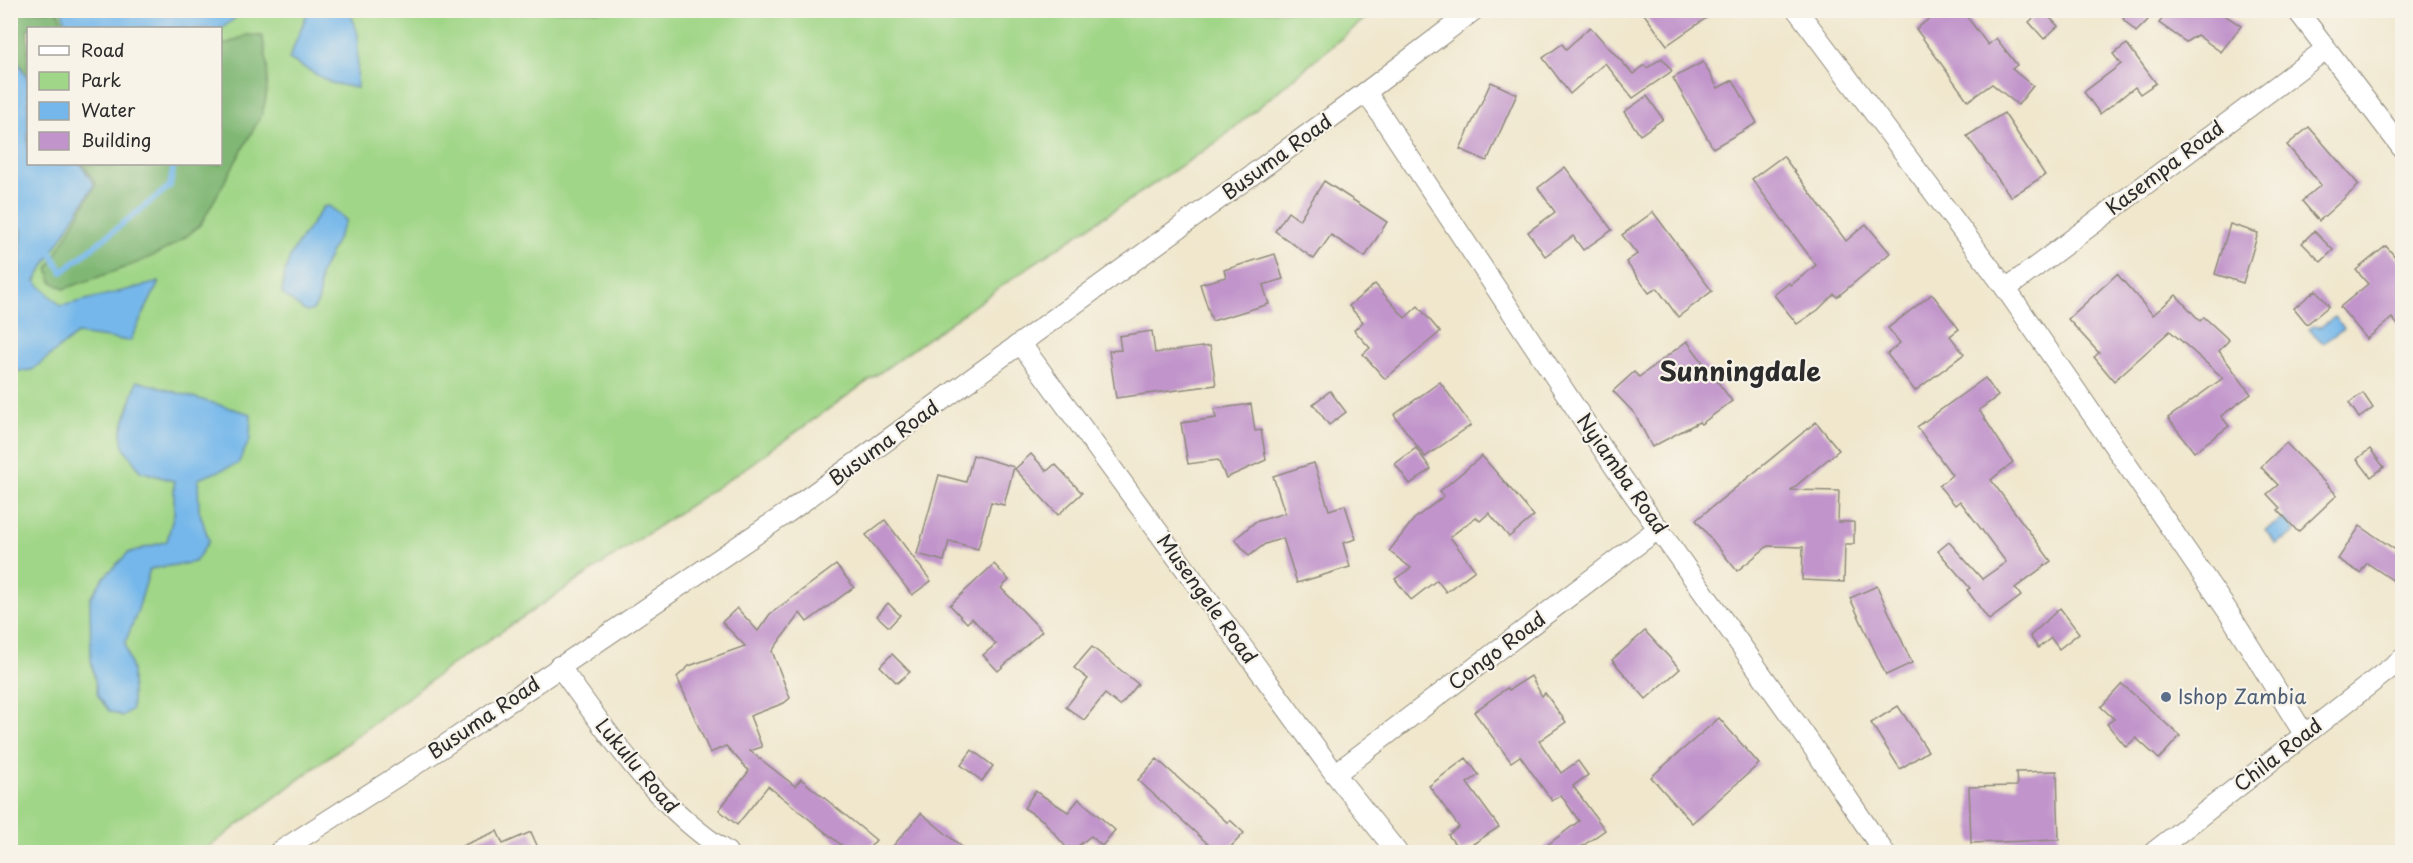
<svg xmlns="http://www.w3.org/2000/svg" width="2413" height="863" viewBox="0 0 2413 863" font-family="'Playpen Sans',sans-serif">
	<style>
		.green { fill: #a0d687; stroke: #668059; stroke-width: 1.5; fill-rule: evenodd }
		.forest { fill: #80b774; stroke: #567150; stroke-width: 1.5 }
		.water { fill: #75b7ea; stroke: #50718a; stroke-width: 1.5 }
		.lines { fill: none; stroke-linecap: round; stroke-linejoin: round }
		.stream { stroke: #75b7ea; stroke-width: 6 }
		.building { fill: #c194cb }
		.minor-casing { stroke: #8e897c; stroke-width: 22 }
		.minor { stroke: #fff; stroke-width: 20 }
		.service-dot { fill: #5c6f8a; stroke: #f7f3e8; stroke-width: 2 }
		.labels { text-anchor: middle; stroke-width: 4.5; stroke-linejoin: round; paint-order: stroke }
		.street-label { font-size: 20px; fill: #2b2b2b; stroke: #f7f3e8 }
		.service-label { font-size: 20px; fill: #4e5e75; stroke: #f7f3e8; text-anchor: start }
		.district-label { font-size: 26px; font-weight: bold; fill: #2b2b2b; stroke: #f7f3e8 }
	</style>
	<rect width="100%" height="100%" fill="#f7f3e8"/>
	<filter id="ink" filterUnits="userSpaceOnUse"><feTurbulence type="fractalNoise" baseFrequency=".0167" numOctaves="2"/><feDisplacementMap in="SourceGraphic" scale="12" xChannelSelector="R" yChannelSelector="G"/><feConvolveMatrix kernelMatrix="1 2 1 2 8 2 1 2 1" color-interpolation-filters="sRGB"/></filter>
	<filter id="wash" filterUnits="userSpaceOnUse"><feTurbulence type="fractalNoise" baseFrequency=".008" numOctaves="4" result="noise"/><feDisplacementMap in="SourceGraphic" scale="24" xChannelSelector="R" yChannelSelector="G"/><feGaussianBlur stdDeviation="1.35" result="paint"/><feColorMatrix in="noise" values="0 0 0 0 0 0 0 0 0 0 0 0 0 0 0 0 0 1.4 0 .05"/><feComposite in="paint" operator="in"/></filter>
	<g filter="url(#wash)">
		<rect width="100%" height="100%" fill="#f0e7cd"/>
		<path class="green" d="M10,11H1374L1217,142L1033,264L744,469L447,668L202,852H11ZM28,28H220V164H28Z"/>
		<g class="forest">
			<path d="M10,11H58L64,28H28V78L18,62L11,60Z"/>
			<path d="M247,35L262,36C269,62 270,88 262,114L201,224C165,259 110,272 64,289L52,282L48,269L96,184L83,164H220L221,46Z"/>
		</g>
		<g class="water">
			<path d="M62,11V10L244,11L221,29L66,28Z"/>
			<path d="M308,11H350L358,34L357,88L331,83L289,59Z"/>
			<path d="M18,62L28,79V164H81L94,185L35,281L61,306L159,282L130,341L77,334L32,370L11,372V280L19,281L22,229L10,228V64Z"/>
			<path d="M329,206L346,220L320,275L319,300L313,310L306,312L282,294C285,250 301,242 323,207Z"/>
			<path d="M2335,317L2344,328L2323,343L2309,329L2313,326L2320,327Z"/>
			<path d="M137,381L251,414L250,439L238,464L198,479L199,510L209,541L195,562L150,569L137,613L125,643L132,671V709L122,716L109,711L98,696L91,660L90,599L103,578L128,553L167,541L174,513V481L140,471L123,446L121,433Z"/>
			<path d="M2287,517L2295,533L2276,544L2265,530Z"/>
		</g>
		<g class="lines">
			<path class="stream" d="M48,247L62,272L170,186L174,164"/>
		</g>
		<g id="blocks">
			<g class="building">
				<path d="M1641,10H1718L1667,45Z"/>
				<path d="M1941,10H1962L1988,45L1996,38L2017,65L2012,69L2033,86L2018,105L1992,84L1968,101L1916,29Z"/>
				<path d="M2042,10L2058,26L2044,39L2029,22Z"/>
				<path d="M2131,10H2138L2148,20L2136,32L2123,19Z"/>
				<path d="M2169,10H2217L2241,26L2221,52L2197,35L2186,42L2159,23Z"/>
				<path d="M1590,27L1633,74L1644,65L1647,68L1662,58L1672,71L1633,98L1605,63L1570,94L1543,58L1562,44L1566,49Z"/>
				<path d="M2127,44L2156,83L2140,94L2135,87L2100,114L2084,92L2121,64L2113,54Z"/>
				<path d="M1703,62L1718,88L1733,80L1757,123L1713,148L1673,78Z"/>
				<path d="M1491,82L1517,94L1487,161L1460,149Z"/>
				<path d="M1647,96L1663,119L1640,135L1624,112Z"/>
				<path d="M2004,113L2045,175L2011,197L1967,136Z"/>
				<path d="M2309,127L2359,185L2319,221L2302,201L2321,185L2287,145Z"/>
				<path d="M1783,156L1846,241L1866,224L1890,253L1837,297L1834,294L1818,310L1797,324L1774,295L1789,283L1791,285L1816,265L1752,179Z"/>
				<path d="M1565,167L1612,230L1583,250L1573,236L1545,256L1528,232L1555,212L1538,188Z"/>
				<path d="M1324,181L1387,222L1365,257L1331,235L1314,259L1275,231L1288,212L1299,220Z"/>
				<path d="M1653,212L1712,291L1678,317L1657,288L1649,293L1626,262L1637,254L1622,235Z"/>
				<path d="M2230,224L2258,233L2243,283L2215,274Z"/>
				<path d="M2314,231L2333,250L2321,262L2302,243Z"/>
				<path d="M2386,246L2403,266V331L2392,318L2367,339L2340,307L2368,284L2356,270Z"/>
				<path d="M1275,254L1283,279L1263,285L1269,304L1212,321L1200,284L1226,277L1224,270Z"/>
				<path d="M2117,274L2153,315L2176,295L2200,321L2204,317L2229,340L2219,351L2251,394L2221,416L2229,426L2194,452L2168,418L2223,378L2170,331L2114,381L2094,357L2099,353L2068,319Z"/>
				<path d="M1375,284L1405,318L1418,306L1440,332L1385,379L1363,354L1370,348L1354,330L1363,322L1349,306Z"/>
				<path d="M2316,290L2329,306L2307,324L2294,308Z"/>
				<path d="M1932,294L1959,329L1950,336L1964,354L1915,391L1887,354L1900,343L1888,328Z"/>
				<path d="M1152,331L1155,353L1210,346L1216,385L1116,398L1109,351L1121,350L1119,336Z"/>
				<path d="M1687,341L1732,401L1701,424L1699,422L1652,447L1635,414L1613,391L1634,372L1639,377Z"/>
				<path d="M1985,378L1998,396L1979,410L2013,462L1991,480L2051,561L2015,588L2021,596L1989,620L1967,590L1970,588L1938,551L1949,542L1982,579L2006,562L1960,501L1955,505L1939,486L1952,475L1917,427Z"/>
				<path d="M1440,382L1471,425L1425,457L1394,415Z"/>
				<path d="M1330,391L1346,412L1329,425L1313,404Z"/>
				<path d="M2363,393L2373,408L2359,418L2349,403Z"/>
				<path d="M1251,404L1255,431L1261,430L1266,460L1226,478L1218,460L1188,464L1181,423L1216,418L1214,409Z"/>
				<path d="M1816,422L1839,450L1791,490L1839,491L1838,522H1854V544H1845L1844,582L1802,580L1803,547L1768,546L1737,571L1696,520Z"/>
				<path d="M2286,443L2337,495L2298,532L2278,510L2280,508L2267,494L2278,485L2261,467Z"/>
				<path d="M1416,448L1431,469L1410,484L1395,464Z"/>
				<path d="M2370,449L2384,467L2371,477L2357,459Z"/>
				<path d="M1031,454L1047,471L1055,464L1082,493L1058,515L1015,469Z"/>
				<path d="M973,455L1014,467L1004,505L991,502L978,549L949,541L944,561L917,554L939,475L966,482Z"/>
				<path d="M1482,456L1534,516L1509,537L1489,513L1480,521L1476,517L1450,537L1475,570L1446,592L1437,580L1411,600L1395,579L1411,568L1389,551L1414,519L1444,496L1440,491Z"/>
				<path d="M1314,463L1329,510L1345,505L1356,539L1343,543L1350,567L1297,583L1283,538L1265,544L1249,556L1235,539L1255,522L1285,513L1273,476Z"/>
				<path d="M885,520L931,581L912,595L866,535Z"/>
				<path d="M2360,526L2403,555V574L2397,583L2367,563L2360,573L2338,559Z"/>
				<path d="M994,564L1009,580L1001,588L1042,631L998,671L983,655L996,644L972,618L967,623L950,605Z"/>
				<path d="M836,565L854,587L807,622L800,613L772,651L790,698L784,703L750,716L762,747L750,751L795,786L801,779L876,840L866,852H850L768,786L737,825L719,810L749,771L726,746L710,753L677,677L689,666L745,646L722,622L737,608L758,631L770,614Z"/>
				<path d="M1877,586L1912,663L1886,675L1850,598Z"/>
				<path d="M888,603L900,615L889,627L877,616Z"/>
				<path d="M2060,608L2079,633L2059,649L2051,638L2038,648L2030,636Z"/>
				<path d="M1645,631L1680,669L1646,699L1612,660Z"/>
				<path d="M1092,647L1138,684L1120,706L1105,694L1084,720L1066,707L1088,679L1074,668Z"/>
				<path d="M892,654L910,672L897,683L880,666Z"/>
				<path d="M1531,676L1542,696L1545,693L1566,722L1539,741L1561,773L1578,761L1588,775L1573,786L1605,830L1574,852H1538L1579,821L1561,795L1552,801L1520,756L1511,762L1474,712L1507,688L1509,690Z"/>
				<path d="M2122,684L2180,736L2159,759L2136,738L2126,747L2107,724L2114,719L2101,707Z"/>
				<path d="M1898,706L1928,751L1900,769L1871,723Z"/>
				<path d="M1719,718L1759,764L1692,823L1651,777Z"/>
				<path d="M972,750L993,766L982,781L961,765Z"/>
				<path d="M1466,758L1479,775L1467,783L1499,827L1461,852L1448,835L1459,827L1429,786Z"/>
				<path d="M1157,759L1228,823L1230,820L1244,833L1226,852H1200L1208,844L1138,780Z"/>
				<path d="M2057,771L2059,840L1971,843L1969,787L2017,786L2016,772Z"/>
				<path d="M1035,791L1068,812L1079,799L1115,830L1102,846L1091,836L1070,852L1044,821L1024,808Z"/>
				<path d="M921,813L968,852H888Z"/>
				<path d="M497,831L503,844L531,832L540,852H448Z"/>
			</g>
		</g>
	</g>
	<g filter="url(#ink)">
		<use href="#blocks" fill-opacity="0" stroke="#8e897c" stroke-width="1.5"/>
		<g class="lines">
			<g class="minor-casing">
				<g id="minor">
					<path d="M1797,10L2006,289L2227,610L2304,734"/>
					<path d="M2297,10L2402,148"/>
					<path d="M1366,92L1618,472L1808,740L1884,852"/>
					<path d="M2006,289L2326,49"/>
					<path d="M1021,344L1335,774L1397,852"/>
					<path d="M559,666C609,734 655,806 727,852"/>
					<path d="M1335,774L1659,528"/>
					<path d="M279,852L441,748L787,513L1366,92L1474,10"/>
					<path d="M2154,852L2402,659"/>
				</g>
			</g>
			<use href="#minor" class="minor"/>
		</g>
	</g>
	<circle class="service-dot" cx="2166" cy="697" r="6"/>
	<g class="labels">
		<g class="street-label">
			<text transform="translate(1277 157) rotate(-36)" y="7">Busuma Road</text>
			<text transform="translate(2165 168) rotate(-37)" y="7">Kasempa Road</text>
			<text transform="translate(884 443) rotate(-36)" y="7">Busuma Road</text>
			<text transform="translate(1622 474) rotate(55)" y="7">Nyiamba Road</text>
			<text transform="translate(1207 599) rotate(54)" y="7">Musengele Road</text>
			<text transform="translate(1497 651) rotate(-37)" y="7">Congo Road</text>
			<text transform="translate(484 718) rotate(-34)" y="7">Busuma Road</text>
			<text transform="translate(2278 755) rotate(-38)" y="7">Chila Road</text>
			<text transform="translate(637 766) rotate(50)" y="7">Lukulu Road</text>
		</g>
		<g class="service-label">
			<text x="2178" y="704">Ishop Zambia</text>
		</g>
		<g class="district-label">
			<text x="1740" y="381">Sunningdale</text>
		</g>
	</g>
	<rect width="2413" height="863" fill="none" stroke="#f7f3e8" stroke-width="36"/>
	<rect x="27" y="27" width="195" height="138" fill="#f7f3e8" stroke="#a5a39c" stroke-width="1.5"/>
	<rect x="39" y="46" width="30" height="9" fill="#ffffff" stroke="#a5a39c" stroke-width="1.5"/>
	<text x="81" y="57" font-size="18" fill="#2b2b2b">Road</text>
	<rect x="39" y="72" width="30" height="18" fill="#a0d687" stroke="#a5a39c" stroke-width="1.5"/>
	<text x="81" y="87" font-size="18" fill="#2b2b2b">Park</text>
	<rect x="39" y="102" width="30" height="18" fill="#75b7ea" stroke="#a5a39c" stroke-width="1.5"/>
	<text x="81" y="117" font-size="18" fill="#2b2b2b">Water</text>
	<rect x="39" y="132" width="30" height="18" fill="#c194cb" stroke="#a5a39c" stroke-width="1.5"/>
	<text x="81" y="147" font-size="18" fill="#2b2b2b">Building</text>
</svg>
